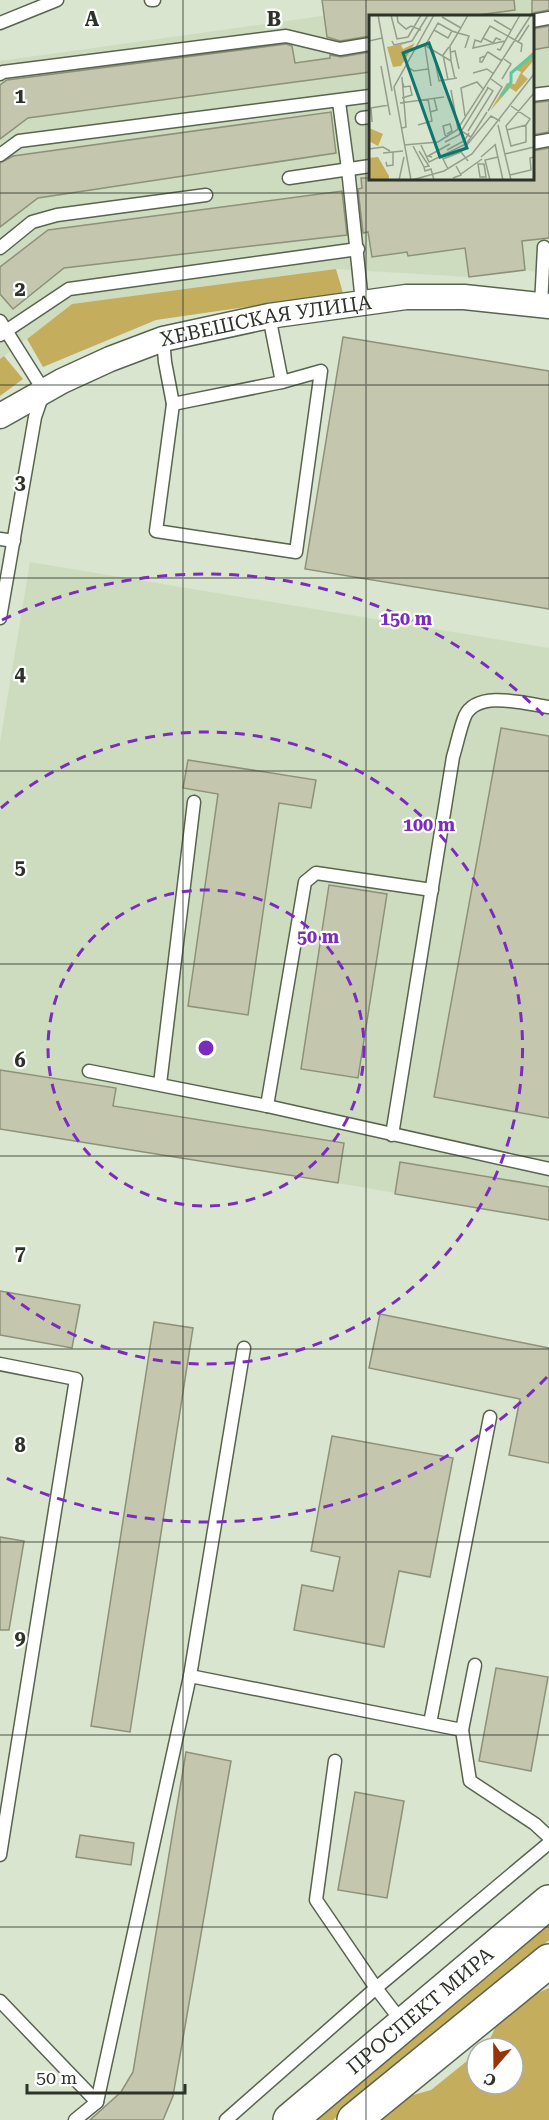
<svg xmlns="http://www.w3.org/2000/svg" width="549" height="2120" viewBox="0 0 549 2120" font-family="'Roboto Serif',serif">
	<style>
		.built { fill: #cddcbe; fill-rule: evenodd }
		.green { fill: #c5ad5e }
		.building { fill: #c4c6ad; stroke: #8e9179; stroke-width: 1.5 }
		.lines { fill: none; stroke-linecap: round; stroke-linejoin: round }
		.lane-casing { stroke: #59644f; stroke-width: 15 }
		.street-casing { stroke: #59644f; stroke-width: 27 }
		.primary-casing { stroke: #59644f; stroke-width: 36 }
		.lane { stroke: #fff; stroke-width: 12 }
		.street { stroke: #fff; stroke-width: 24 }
		.primary { stroke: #fff; stroke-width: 33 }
		.grid { fill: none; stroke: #2e332a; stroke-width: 1.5; stroke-opacity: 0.55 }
		.ring { fill: none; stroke: #7b2cbf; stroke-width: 3; stroke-dasharray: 10 8 }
		.labels { text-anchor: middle; stroke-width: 4.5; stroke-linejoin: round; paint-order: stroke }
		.street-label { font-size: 20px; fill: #2e332a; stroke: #fff }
		.inset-river { fill: none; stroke: #5ac8a0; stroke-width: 3 }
		.inset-road { fill: none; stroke: #959e8c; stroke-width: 1.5 }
		.view { fill: #0f766e; fill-opacity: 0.15; stroke: #0f766e; stroke-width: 3 }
		.inset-edge { fill: none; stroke: #2e332a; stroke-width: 3 }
		.grid-label { font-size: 20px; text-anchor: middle; font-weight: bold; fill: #2e332a; stroke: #fff; stroke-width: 4.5; stroke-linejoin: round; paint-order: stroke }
		.centre { fill: #7b2cbf; stroke: #fff; stroke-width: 3 }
		.ring-label { font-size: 18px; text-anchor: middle; font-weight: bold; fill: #7b2cbf; stroke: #fff; stroke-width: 4.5; stroke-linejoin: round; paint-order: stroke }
	</style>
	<rect width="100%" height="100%" fill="#d9e5ce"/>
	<g class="built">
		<path d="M437,0H549V274L525,270L469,277L336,269L72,304L0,359V61ZM370,16H532V178H370Z"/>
		<path d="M30,562L549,648V1220L338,1183L0,1129V742Z"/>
	</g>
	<g class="green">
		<path d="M336,269L343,293L156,320L43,367L27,339L72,304Z"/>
		<path d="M4,356L23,379L0,396V359Z"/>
		<path d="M549,1925V1940L333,2120H315Z"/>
		<path d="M549,1988V2120H379L406,2097L431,2090L477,2053V2084H513V2048H483C492,2041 493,2028 500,2019C513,2005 532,1995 549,1988Z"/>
	</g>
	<g class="building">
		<path d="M322,0H514L515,10L470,16H370V36L340,41L327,37Z"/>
		<path d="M532,0H549V10L532,13Z"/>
		<path d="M549,26V47L532,50V29Z"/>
		<path d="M286,44L292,46L295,63L330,58V55L341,57L370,52V72L28,118L0,139V85L7,80Z"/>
		<path d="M549,101V132L532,135V103Z"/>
		<path d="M331,112L336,153L38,198L0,227V163L13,156Z"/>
		<path d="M549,148V238L522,241L525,270L469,277L465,248L408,256L407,252L372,257L368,232L363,233L358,189L362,188L361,178H532V151Z"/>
		<path d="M342,191L347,235L64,268L13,309L0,294V267L48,230Z"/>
		<path d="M343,337L549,371V609L305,569Z"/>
		<path d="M501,728L549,736V1118L434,1097Z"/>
		<path d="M188,760L316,780L311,808L279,803L248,1015L188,1006L218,794L183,788Z"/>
		<path d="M329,885L387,894L358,1078L301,1069Z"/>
		<path d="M0,1070L116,1088L113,1106L344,1143L338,1183L0,1129Z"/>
		<path d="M400,1162L549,1187V1220L395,1194Z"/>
		<path d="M0,1291L80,1305L72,1348L0,1335Z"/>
		<path d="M380,1314L549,1348V1463L509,1455L520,1399L369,1368Z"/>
		<path d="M154,1322L193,1328L130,1732L91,1726Z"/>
		<path d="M332,1436L453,1458L430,1577L399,1571L384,1647L294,1630L302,1585L333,1591L340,1557L311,1551Z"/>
		<path d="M0,1537L24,1541L9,1630H0Z"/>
		<path d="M496,1668L548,1677L531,1771L479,1761Z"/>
		<path d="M186,1752L231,1761L173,2096L163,2120H90L121,2092L133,2072Z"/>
		<path d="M355,1792L404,1801L387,1898L338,1890Z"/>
		<path d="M80,1835L134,1843L131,1865L76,1857Z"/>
	</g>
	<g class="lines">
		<g class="lane-casing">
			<g id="lane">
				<path d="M151,0H154"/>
				<path d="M532,21L549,18"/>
				<path d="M0,23L57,0"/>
				<path d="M0,74L3,72L286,36L340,49L370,44"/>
				<path d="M532,95L549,93"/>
				<path d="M339,102L348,169L362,302"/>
				<path d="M362,118L370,117"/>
				<path d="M532,143L549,140"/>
				<path d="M0,155L19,141L370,96"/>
				<path d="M289,178L370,166"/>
				<path d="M0,248L32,222L57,215L206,195"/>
				<path d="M541,305L544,247"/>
				<path d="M269,316L282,382"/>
				<path d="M0,321L44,391L35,417L0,618"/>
				<path d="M0,335L69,289L358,249"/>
				<path d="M163,339L165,362L173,404"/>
				<path d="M321,371L296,552L156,531L173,404L282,382Z"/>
				<path d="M0,539L14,541"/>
				<path d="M89,1071L267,1106L549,1169"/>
				<path d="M160,1084L194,802"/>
				<path d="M267,1106L305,882L316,873L432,890"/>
				<path d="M392,1135L453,757C457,744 460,728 465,716C477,689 527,704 549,707"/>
				<path d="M0,1364L76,1379L0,1855"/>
				<path d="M190,1676L462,1730L470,1781L535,1824L549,1837"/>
				<path d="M430,1723L490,1417"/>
				<path d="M462,1730L475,1665"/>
				<path d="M335,1761L316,1900L376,1988L402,2022"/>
				<path d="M0,2001L97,2102"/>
				<path d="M75,2120L97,2102L190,1676L244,1348"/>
				<path d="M226,2120L376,1988L549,1843"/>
			</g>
		</g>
		<g class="street-casing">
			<g id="street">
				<path id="s1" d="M0,416L62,381L110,359L163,339L269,316L406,297H464L549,306"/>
			</g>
		</g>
		<g class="primary-casing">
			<g id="primary">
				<path id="s2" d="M290,2120L549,1902"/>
				<path d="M354,2120L549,1961"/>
			</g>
		</g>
		<use href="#lane" class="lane"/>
		<use href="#street" class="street"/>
		<use href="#primary" class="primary"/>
	</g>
	<path class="grid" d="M183,0V2120M366,0V2120M0,193H549M0,385H549M0,578H549M0,771H549M0,964H549M0,1156H549M0,1349H549M0,1542H549M0,1735H549M0,1927H549"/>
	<g class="ring">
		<circle cx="206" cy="1048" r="158"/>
		<path d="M1 808A316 316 0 1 1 1 1288"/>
		<path d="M547 1377A474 474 0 0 1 2 1476M2 620A474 474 0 0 1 547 719"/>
	</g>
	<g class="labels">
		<g class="street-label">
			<text dy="7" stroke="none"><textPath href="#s1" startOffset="285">ХЕВЕШСКАЯ УЛИЦА</textPath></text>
			<text dy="7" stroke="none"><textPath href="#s2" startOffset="170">ПРОСПЕКТ МИРА</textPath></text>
		</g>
	</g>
	<g transform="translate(369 15)">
		<rect width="165" height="165" fill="#d9e5ce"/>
		<path d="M42,27L32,30L34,34L46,28L32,51L24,52L18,32ZM165,36V45L153,59L159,64L147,77L141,73L121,96L138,68L146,69L152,57L145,54ZM0,113L14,119L9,131L0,126ZM9,142L20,161V165H0V143Z" fill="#c5ad5e"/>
		<path class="inset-river" d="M132,81L142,67V58L165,39"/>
		<path class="inset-road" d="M9,0L23,76M22,0L28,24L39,22L52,0M28,0L29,7L37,14L42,11L52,15M73,2L92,13M125,5L142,15M65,15L79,23L83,16L89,18L81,31L82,46M114,23L121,11L153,29L152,37M132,25L127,23L124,28L114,23L112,27L106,25L104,33L136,26M23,26L25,30L43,26L59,0M149,27L160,10M0,31V26L13,23M57,31L82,46L86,64M96,33L100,21L89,18L99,0M128,34L131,35L151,0M64,35L70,66L88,63M82,37L86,36L90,54M116,41L111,43V47H113L118,38L119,37L133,46M12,51L21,100M38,52L45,56L59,54M104,58L118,54L125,59M133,64L142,49L135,44M79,65L74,40L80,32M33,66L35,72L41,71L43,80L33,83M62,71L56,31L69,8L83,16M31,88L75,82M119,96L133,72L122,64M61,97L68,95L65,83M96,101L92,73L108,67L115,75M3,107L2,93L20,90M49,110L63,106L59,84M129,110L142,165M157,110V127L142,131L137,111L165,78M33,113L37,112L33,62M138,115L157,110L161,104L142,91M99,116L124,76L118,72M78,119L83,116L81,109L74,111L76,120L79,122M102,122L118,97M76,127L90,120L119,73M126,129L134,165M35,130L69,127L88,115L162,0M52,130L60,147L97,129L102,122L89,114L82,75M44,131L55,152M0,134L14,132L21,136M78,135L95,126L100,118M50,136L60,151L55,152L56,156L62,154L65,165M14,138L34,136M136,139L165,132M63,142L59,141L81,129M112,142L127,129M99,146L92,137L122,101L131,106M17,147L18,151L24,150V137M109,149H115L117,162H111ZM79,154L74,144L92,137M92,159L113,144M141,160L162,155L161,143L165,142M84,163L92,160L87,151M30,165L35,142M42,165L25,72L65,0M43,165L75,156L103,139L165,59M121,165L116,145L129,142"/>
		<path class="view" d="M60,28L98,133L71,142L34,38Z"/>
		<rect width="165" height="165" class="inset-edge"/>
	</g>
	<g class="grid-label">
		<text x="92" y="26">A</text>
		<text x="274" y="26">B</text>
		<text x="20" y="103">1</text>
		<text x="20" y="296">2</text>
		<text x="20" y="489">3</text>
		<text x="20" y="681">4</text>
		<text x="20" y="874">5</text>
		<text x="20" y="1067">6</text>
		<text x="20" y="1260">7</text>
		<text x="20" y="1452">8</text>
		<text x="20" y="1645">9</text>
	</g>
	<circle cx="206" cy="1048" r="9" class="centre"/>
	<g class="ring-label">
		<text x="406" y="625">150 m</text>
		<text x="429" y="831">100 m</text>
		<text x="318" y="943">50 m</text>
	</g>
	<g transform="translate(495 2066) rotate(200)"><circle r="28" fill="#ffffff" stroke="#abadaa" stroke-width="1.5"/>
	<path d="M0-4.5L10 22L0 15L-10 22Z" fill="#983309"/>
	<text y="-9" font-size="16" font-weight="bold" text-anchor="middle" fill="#2e332a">С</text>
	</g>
	<path d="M27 2084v9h158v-9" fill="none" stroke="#2e332a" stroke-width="3"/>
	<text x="36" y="2084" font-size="18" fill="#2e332a" stroke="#ffffff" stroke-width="4.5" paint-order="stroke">50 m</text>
</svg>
